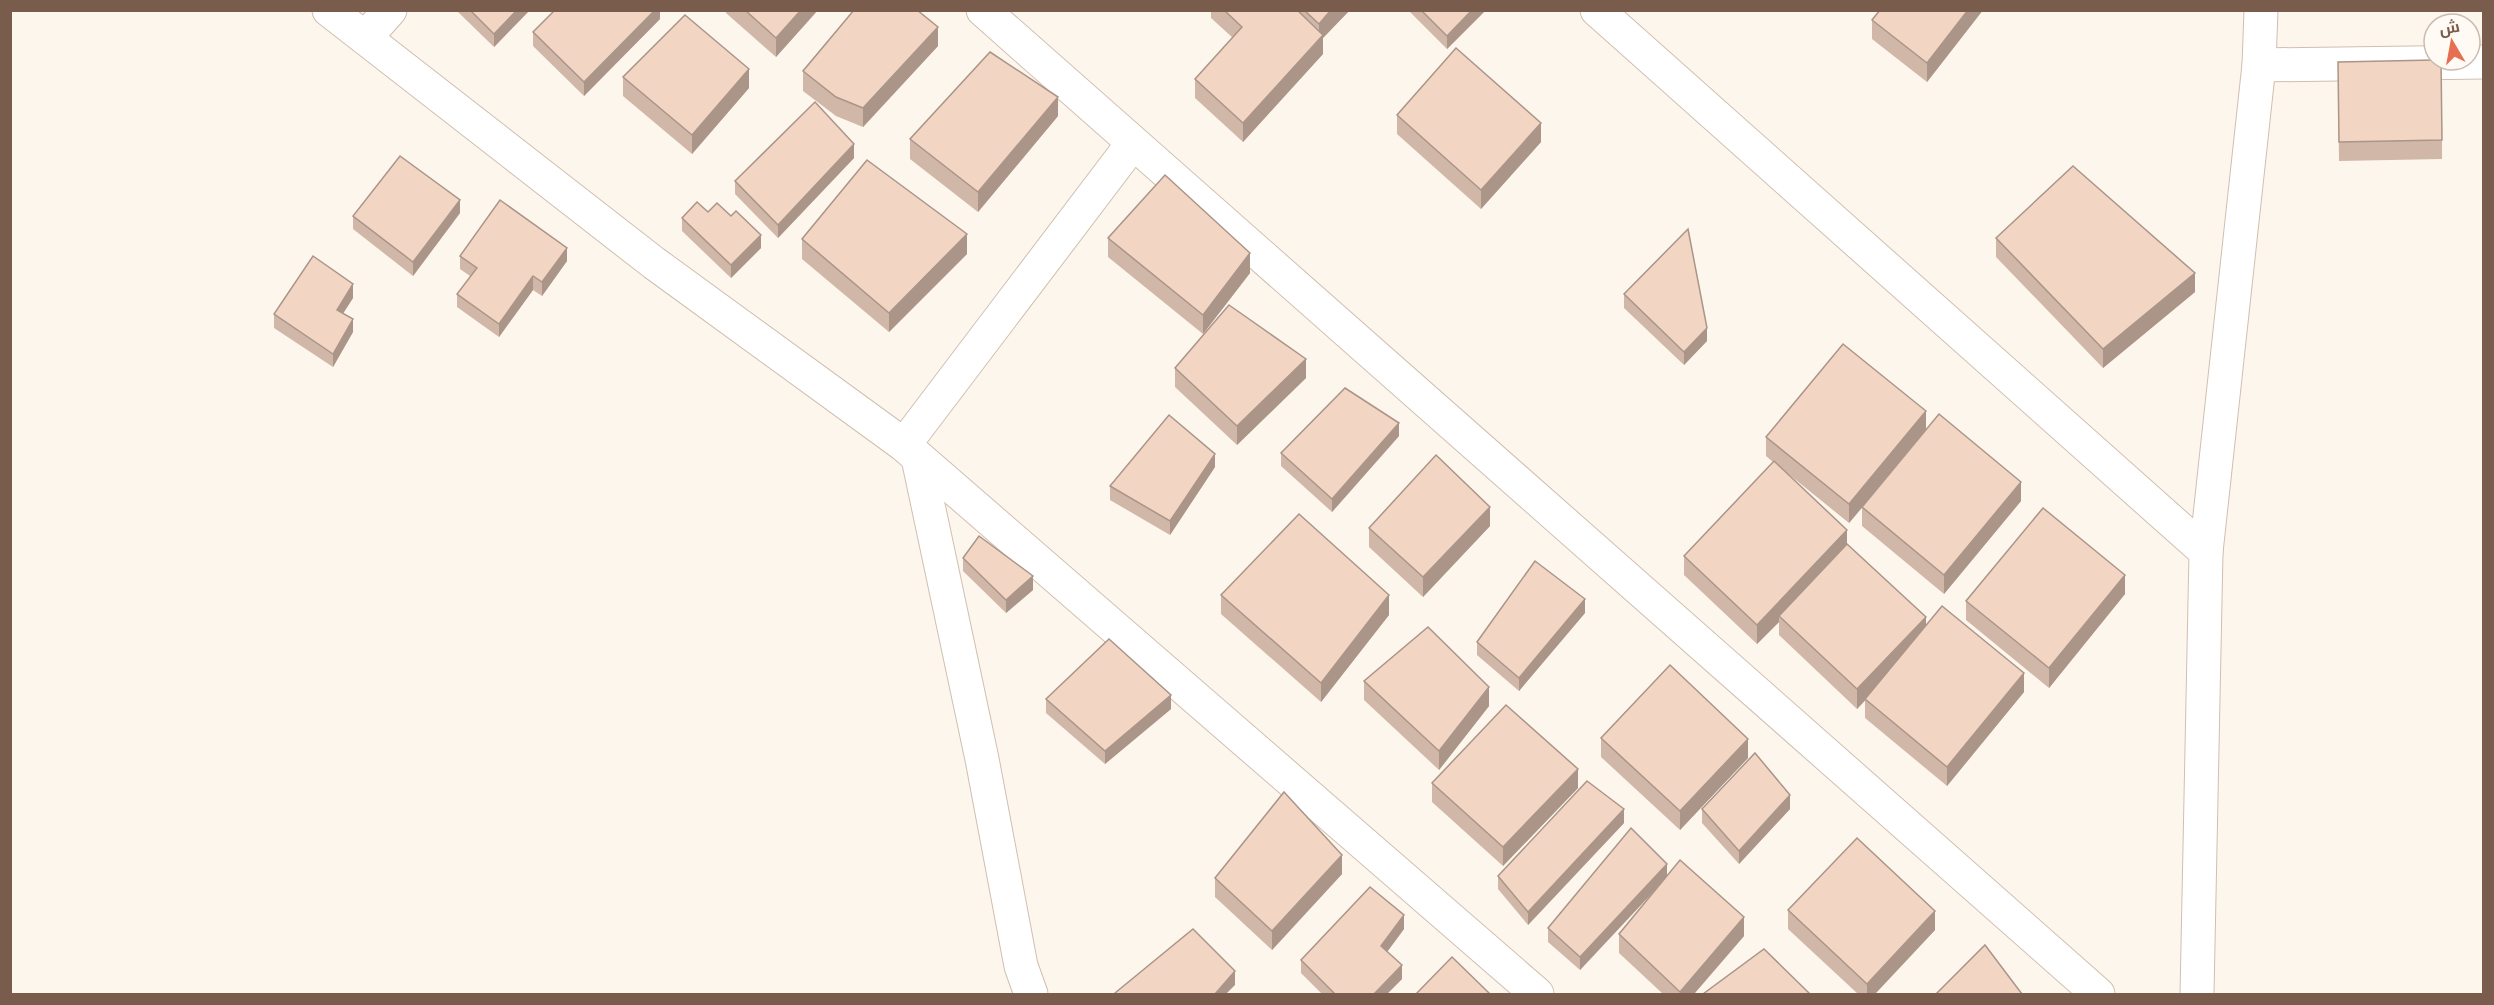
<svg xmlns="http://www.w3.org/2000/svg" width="2494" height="1005" viewBox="0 0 2494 1005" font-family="'Work Sans',Cairo,sans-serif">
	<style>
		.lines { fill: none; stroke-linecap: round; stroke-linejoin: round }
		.minor-casing { stroke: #d1beb0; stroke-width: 35 }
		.minor { stroke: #fff; stroke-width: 33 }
		.wall { fill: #d1b7a8 }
		.shaded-wall { fill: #aa9588 }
		.building { fill: #f3d5c3; stroke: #aa9588; stroke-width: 1.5 }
	</style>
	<rect width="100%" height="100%" fill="#fdf6ec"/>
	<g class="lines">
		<g class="minor-casing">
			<g id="minor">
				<path d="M329,10L654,263L904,445L1537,994"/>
				<path d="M983,10L2098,994"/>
				<path d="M1597,10L2206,552"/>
				<path d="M365,38L390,10"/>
				<path d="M2259,65L2484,62"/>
				<path d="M904,445L1133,143"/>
				<path d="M918,458L982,759L1021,966L1031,994"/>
				<path d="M2197,994L2206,552L2259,65L2261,10"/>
			</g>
		</g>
		<use href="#minor" class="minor"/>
	</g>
	<g class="wall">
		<path d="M456,10H530L494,47Z"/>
		<path d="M660,10V19L584,96L533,46V32Z"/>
		<path d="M726,10H818L776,57L726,13Z"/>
		<path d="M1211,10H1350L1323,38V54L1243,142L1195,98V79L1233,38L1211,18Z"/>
		<path d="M1408,10H1484V12L1447,49Z"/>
		<path d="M1880,10H1983L1927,82L1872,39V20Z"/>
		<path d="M938,46L863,127L836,116L803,91V71Z"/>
		<path d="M623,77L749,88L692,154L623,96Z"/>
		<path d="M2338,81L2442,140V159L2339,161Z"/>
		<path d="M1397,115L1541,142L1481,209L1397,134Z"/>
		<path d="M1058,116L978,212L910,159V139Z"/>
		<path d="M854,158L778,238L735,194V181Z"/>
		<path d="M708,212L731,216L761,248L731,278L682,231V218Z"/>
		<path d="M460,213L413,276L353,229V216Z"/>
		<path d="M1108,238L1250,273L1203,334L1108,257Z"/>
		<path d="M1996,238L2195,292L2103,368L1996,257Z"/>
		<path d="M802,239L967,254L889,332L802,259Z"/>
		<path d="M460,256L567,261L542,296L533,290L499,337L457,307V294L470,276L460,269Z"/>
		<path d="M1624,294L1707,341L1684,365L1624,308Z"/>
		<path d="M353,298L343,313L353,332L333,367L274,328V314Z"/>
		<path d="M1175,368L1306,378L1237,445L1175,387Z"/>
		<path d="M1926,430L2021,501L1944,594L1862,526V508L1849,523L1775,463L1847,544L1926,625L2024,692L1947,786L1865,718V700L1857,709L1779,635V622L1757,644L1684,575V556L1773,462L1766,456V437Z"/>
		<path d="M1399,436L1332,512L1281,466V453Z"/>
		<path d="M1215,467L1170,535L1110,500V486Z"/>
		<path d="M1490,526L1423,597L1369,547V528Z"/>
		<path d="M963,558L1033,590L1006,613L963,571Z"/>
		<path d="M2125,594L2049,688L1966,620V601Z"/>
		<path d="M1221,595L1389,615L1321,702L1221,614Z"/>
		<path d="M1585,613L1519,691L1477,655V642Z"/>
		<path d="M1364,681L1489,706L1439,770L1364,700Z"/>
		<path d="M1046,699L1171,709L1105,764L1046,713Z"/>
		<path d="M1601,738L1748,758L1680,830L1601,757Z"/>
		<path d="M1432,783L1578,788L1503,866L1432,802Z"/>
		<path d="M1702,809H1790L1739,864L1702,823Z"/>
		<path d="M1624,823L1528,925L1498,889V876Z"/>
		<path d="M1342,874L1272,950L1215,897V878Z"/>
		<path d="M1667,876L1744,936L1694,994H1663L1619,953V934L1658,887L1580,970L1548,942V928Z"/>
		<path d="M1788,910L1935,930L1875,994H1858L1788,929Z"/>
		<path d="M1404,929L1387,952L1402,979L1387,994H1322L1301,973V960Z"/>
	</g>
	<g class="shaded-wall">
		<path d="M517,10H530L494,47V34Z"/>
		<path d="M655,10H660V19L584,96V82Z"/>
		<path d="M801,10H818L776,57V38Z"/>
		<path d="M1331,10H1350L1323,38V54L1243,142V123L1319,40V24Z"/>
		<path d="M1472,10H1484V12L1447,49V36Z"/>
		<path d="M1968,10H1983L1927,82V63Z"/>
		<path d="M938,27V46L863,127V108Z"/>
		<path d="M749,69V88L692,154V135Z"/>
		<path d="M1058,97V116L978,212V192Z"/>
		<path d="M1541,123V142L1481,209V190Z"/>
		<path d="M854,144V158L778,238V225Z"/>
		<path d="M460,200V213L413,276V262Z"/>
		<path d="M967,234V254L889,332V313Z"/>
		<path d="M761,235V248L731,278V265Z"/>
		<path d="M567,248V261L542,296V282Z"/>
		<path d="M1250,253V273L1203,334V315Z"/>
		<path d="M2195,273V292L2103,368V349Z"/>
		<path d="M533,276V290L499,337V324Z"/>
		<path d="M353,284V298L337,323V310Z"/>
		<path d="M353,319V332L333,367V354Z"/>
		<path d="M1707,328V341L1684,365V352Z"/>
		<path d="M1306,359V378L1237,445V426Z"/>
		<path d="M1926,411V430L1849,523V504Z"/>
		<path d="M1399,423V436L1332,512V499Z"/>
		<path d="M1215,454V467L1170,535V521Z"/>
		<path d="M2021,482V501L1944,594V575Z"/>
		<path d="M1490,507V526L1423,597V577Z"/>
		<path d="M1847,530V549L1779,616V622L1757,644V625Z"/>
		<path d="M2125,575V594L2049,688V668Z"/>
		<path d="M1033,576V590L1006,613V600Z"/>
		<path d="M1389,595V615L1321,702V683Z"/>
		<path d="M1585,599V613L1519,691V678Z"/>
		<path d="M1926,617V636L1857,709V689Z"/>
		<path d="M2024,673V692L1947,786V767Z"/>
		<path d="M1489,687V706L1439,770V751Z"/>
		<path d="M1171,695V709L1105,764V751Z"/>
		<path d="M1748,739V758L1680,830V811Z"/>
		<path d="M1578,769V788L1503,866V847Z"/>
		<path d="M1790,795V809L1739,864V851Z"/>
		<path d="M1624,809V823L1528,925V912Z"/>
		<path d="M1342,855V874L1272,950V931Z"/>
		<path d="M1667,864V877L1580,970V957Z"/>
		<path d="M1935,911V930L1875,994H1867V984Z"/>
		<path d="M1404,915V929L1381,960V946Z"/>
		<path d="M1744,917V936L1694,994H1680V992Z"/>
		<path d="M1402,965V979L1387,994H1374Z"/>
		<path d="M1235,971V985L1226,994H1215Z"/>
	</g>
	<g class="building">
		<path d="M470,10H517L494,34Z"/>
		<path d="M555,10H655L584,82L533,32Z"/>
		<path d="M745,10H801L776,38Z"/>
		<path d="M854,10H917L938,27L863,108L836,97L803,71Z"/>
		<path d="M1224,10H1297L1323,35L1243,123L1195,79L1242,27Z"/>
		<path d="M1304,10H1331L1319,24Z"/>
		<path d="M1421,10H1472L1447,36Z"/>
		<path d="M1880,10H1968L1927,63L1872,20Z"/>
		<path d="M685,15L749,69L692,135L623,77Z"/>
		<path d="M1456,48L1541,123L1481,190L1397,115Z"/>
		<path d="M990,52L1058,97L978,192L910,139Z"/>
		<path d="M2434,60H2441L2442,140L2339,142L2338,62Z"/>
		<path d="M815,102L854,144L778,225L735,181Z"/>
		<path d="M400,156L460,200L413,262L353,216Z"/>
		<path d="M867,160L967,234L889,313L802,239Z"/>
		<path d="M2073,166L2195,273L2103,349L1996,238Z"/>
		<path d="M1165,175L1250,253L1203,315L1108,238Z"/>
		<path d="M500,200L567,248L542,282L533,276L499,324L457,294L477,268L460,256Z"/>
		<path d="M697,202L708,212L717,203L731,216L736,211L761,235L731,265L682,218Z"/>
		<path d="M1688,229L1707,328L1684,352L1624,294Z"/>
		<path d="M313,256L353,284L337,310L353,319L333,354L274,314Z"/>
		<path d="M1229,305L1306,359L1237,426L1175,368Z"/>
		<path d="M1843,344L1926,411L1849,504L1766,437Z"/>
		<path d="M1345,388L1399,423L1332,499L1281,453Z"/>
		<path d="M1939,414L2021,482L1944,575L1862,507Z"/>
		<path d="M1169,415L1215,454L1170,521L1110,486Z"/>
		<path d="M1436,455L1490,507L1423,577L1369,528Z"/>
		<path d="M1774,461L1847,530L1757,625L1684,556Z"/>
		<path d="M2043,508L2125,575L2049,668L1966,601Z"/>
		<path d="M1299,514L1389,595L1321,683L1221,595Z"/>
		<path d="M979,536L1033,576L1006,600L963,558Z"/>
		<path d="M1847,544L1926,617L1857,689L1779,616Z"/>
		<path d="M1535,561L1585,599L1519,678L1477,642Z"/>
		<path d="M1942,606L2024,673L1947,767L1865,699Z"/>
		<path d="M1428,627L1489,687L1439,751L1364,681Z"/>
		<path d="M1109,639L1171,695L1105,751L1046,699Z"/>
		<path d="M1670,665L1748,739L1680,811L1601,738Z"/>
		<path d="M1506,705L1578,769L1503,847L1432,783Z"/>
		<path d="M1755,753L1790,795L1739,851L1702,809Z"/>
		<path d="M1587,781L1624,809L1528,912L1498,876Z"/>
		<path d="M1284,792L1342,855L1272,931L1215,878Z"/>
		<path d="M1631,828L1667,864L1580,957L1548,928Z"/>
		<path d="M1857,838L1935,911L1867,984L1788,910Z"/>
		<path d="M1680,860L1744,917L1680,992L1619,934Z"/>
		<path d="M1370,887L1404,915L1381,946L1402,965L1374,994H1335L1301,960Z"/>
		<path d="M1193,929L1235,971L1215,994H1116L1115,993Z"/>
		<path d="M1985,945L2022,994H1936Z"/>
		<path d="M1764,949L1810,994H1703Z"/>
		<path d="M1452,957L1490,994H1416Z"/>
	</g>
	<rect width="2494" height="1005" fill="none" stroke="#7a5c4d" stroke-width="24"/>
	<g transform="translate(2452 42) rotate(350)"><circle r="28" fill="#fffaf3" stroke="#cabbb1" stroke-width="1.5"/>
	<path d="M0-4.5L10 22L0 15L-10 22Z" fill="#e76f51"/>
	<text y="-9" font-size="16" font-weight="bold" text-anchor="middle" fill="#7a5c4d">ش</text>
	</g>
</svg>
